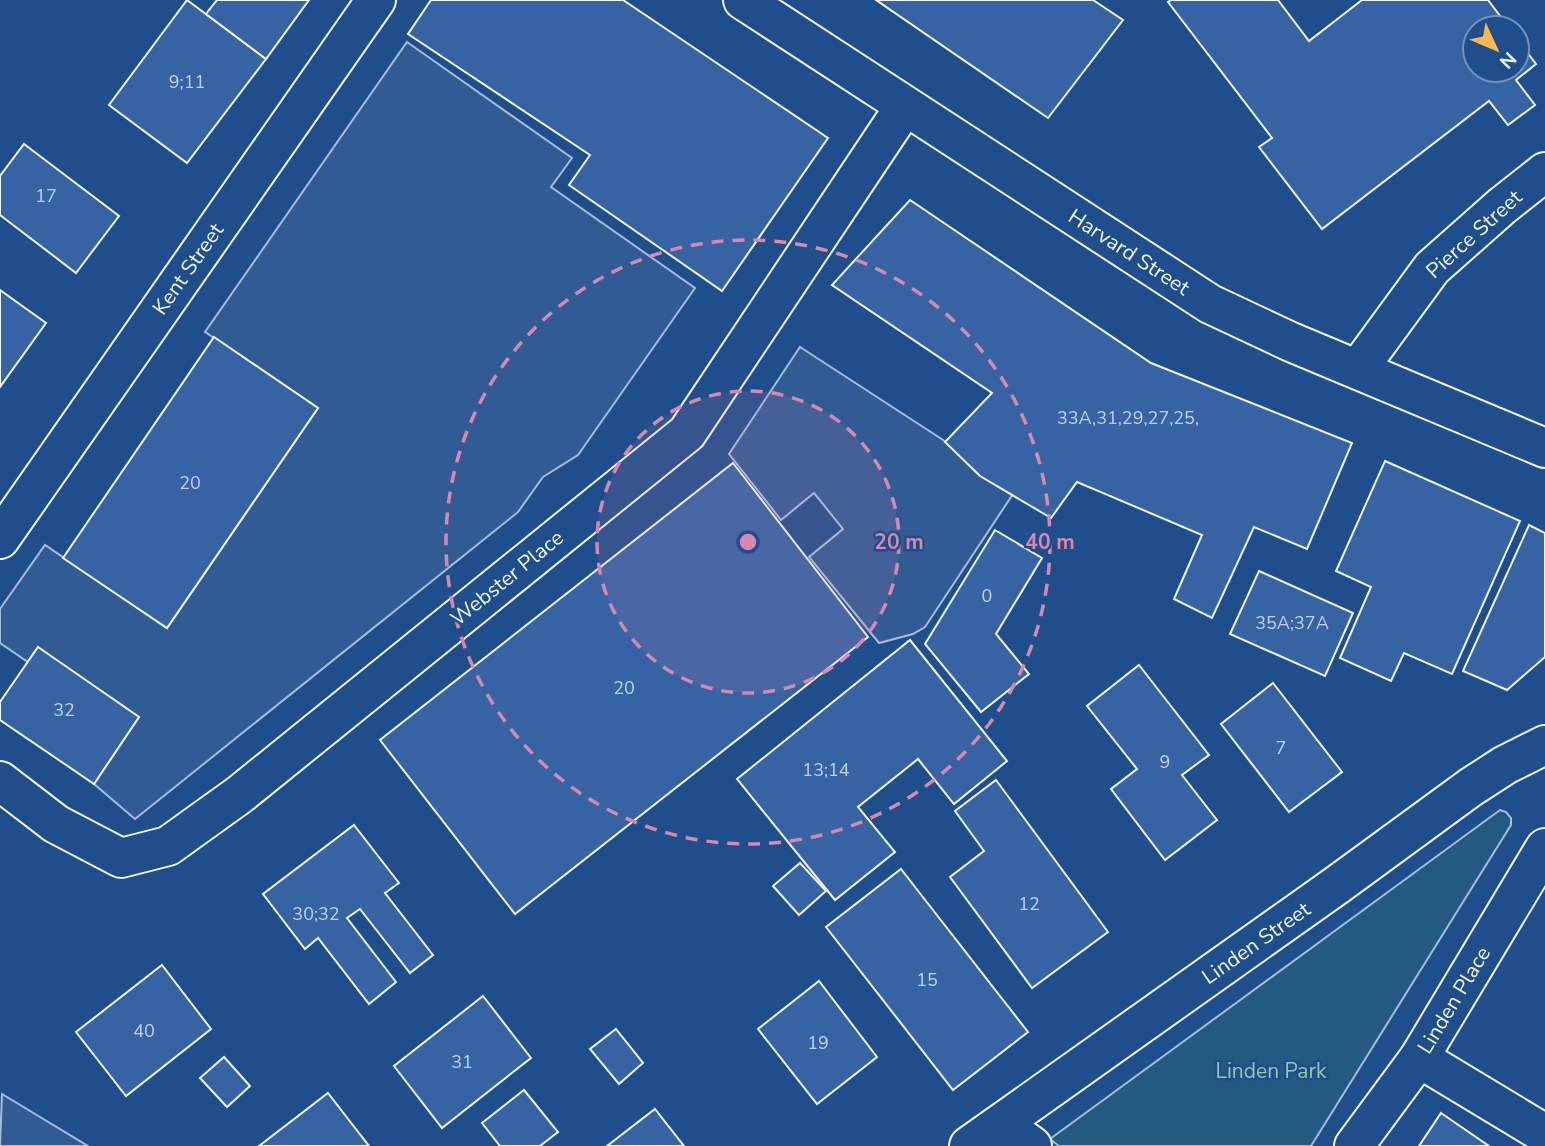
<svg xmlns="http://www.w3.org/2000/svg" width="1545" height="1146" viewBox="0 0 1545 1146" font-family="'Nunito Sans',sans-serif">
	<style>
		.green { fill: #245a82; stroke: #a8bbd7; stroke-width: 2 }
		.parking { fill: #305b95; stroke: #a8bbd7; stroke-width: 2 }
		.building { fill: #3563a3; stroke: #f2f6ff; stroke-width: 2 }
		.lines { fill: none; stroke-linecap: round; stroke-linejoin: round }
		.minor-casing { stroke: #f2f6ff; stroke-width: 42 }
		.tertiary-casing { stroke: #f2f6ff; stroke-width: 42 }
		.primary-casing { stroke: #f2f6ff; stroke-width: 42 }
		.minor { stroke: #1f4e8c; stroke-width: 38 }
		.tertiary { stroke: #1f4e8c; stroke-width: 38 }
		.primary { stroke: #1f4e8c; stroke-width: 38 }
		.ring { fill: none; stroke: #da87ad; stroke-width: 3.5; stroke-dasharray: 12 9 }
		.labels { text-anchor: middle; stroke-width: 5; stroke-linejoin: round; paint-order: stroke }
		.number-label { font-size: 18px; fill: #c3d1e8 }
		.street-label { font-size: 21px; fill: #f2f6ff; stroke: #1f4e8c }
		.park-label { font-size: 21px; fill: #97c8a6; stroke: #1f4e8c }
		.centre { fill: #da87ad; stroke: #1f4e8c; stroke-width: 3.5 }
		.ring-label { font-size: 21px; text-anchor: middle; font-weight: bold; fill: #da87ad; stroke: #1f4e8c; stroke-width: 5; stroke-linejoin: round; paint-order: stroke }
	</style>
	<rect width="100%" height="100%" fill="#1f4e8c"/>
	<path class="green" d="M1500,810L1506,812L1511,818V825L1311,1146H1059L1050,1139Z"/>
	<g class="parking">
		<path d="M407,42L572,158L551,187L695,288L578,455L543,477L518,512L135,819L94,784L139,717L38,648L28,662L0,643V609L45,545L167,628L318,408L205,332Z"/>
		<path d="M800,347L1017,488L925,627L913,634L879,643L809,557L843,529L814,493L781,520L729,454Z"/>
		<path d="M2,1094L88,1146H0Z"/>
	</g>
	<g class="building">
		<path d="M187,0L266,59L187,163L109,105Z"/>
		<path d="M217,0H309L266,59L206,14Z"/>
		<path d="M431,0H623L828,138L722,291L569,185L590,155L408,34Z"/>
		<path d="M876,0H1093L1123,20L1048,118Z"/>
		<path d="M1171,0H1278L1309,41L1362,0H1488L1509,28H1475V70H1517V39L1536,64L1516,80L1535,105L1508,125L1489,101L1322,229L1259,147L1272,138L1168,2Z"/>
		<path d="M24,144L119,216L76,273L0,215V176Z"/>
		<path d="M910,200L1151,363L1352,443L1307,549L1254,527L1212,618L1174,599L1202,535L1077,482L1051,518L980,476L945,442L992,393L832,285Z"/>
		<path d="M0,290L46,323L0,387Z"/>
		<path d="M214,337L318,408L167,628L63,558Z"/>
		<path d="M1385,461L1520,521L1452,674L1404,653L1391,681L1340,658L1371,587L1336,571Z"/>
		<path d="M733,463L868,637L515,914L380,740Z"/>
		<path d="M1529,525L1545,533V657L1507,690L1463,671Z"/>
		<path d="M995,530L1042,558L996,634L1029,674L981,712L925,644Z"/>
		<path d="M1259,571L1353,613L1325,676L1230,634Z"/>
		<path d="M910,640L1007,761L954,804L918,759L858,807L895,852L835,900L737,779Z"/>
		<path d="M38,647L139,717L94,784L0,720V702Z"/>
		<path d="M1139,665L1209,755L1182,775L1217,820L1165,860L1111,789L1137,769L1087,706Z"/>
		<path d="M1273,683L1342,772L1289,812L1221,724Z"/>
		<path d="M996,780L1108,932L1032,988L950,877L984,851L955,811Z"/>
		<path d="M354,825L399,883L385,893L433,955L410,973L360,909L347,918L396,982L369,1004L318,938L305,949L263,894Z"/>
		<path d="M800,863L826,891L799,915L773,886Z"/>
		<path d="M901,869L1028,1032L953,1090L826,927Z"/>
		<path d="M162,965L211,1029L126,1096L76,1032Z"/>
		<path d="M819,981L877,1057L817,1104L758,1029Z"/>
		<path d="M483,996L531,1058L442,1128L394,1066Z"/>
		<path d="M616,1029L643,1063L619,1084L590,1049Z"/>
		<path d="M224,1057L250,1086L227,1107L200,1078Z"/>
		<path d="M524,1090L558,1132L540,1146H500L482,1123Z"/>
		<path d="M328,1093L369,1146H259Z"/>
		<path d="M655,1109L684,1146H607Z"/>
		<path d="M1441,1113L1489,1146H1419Z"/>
	</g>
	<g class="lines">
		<g class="minor-casing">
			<g id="minor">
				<path d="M1358,369L1432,268L1502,206L1545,172"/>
				<path d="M0,781L56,824L121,858L168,846L239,795L687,433L905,106"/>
				<path d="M1419,1058L1545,1134"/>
				<path d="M1002,1124L1032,1146"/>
				<path d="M969,1146L1337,885L1471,787L1505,765L1545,745"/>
				<path d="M1354,1146L1419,1058L1545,848"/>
			</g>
		</g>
		<g class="tertiary-casing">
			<path id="tertiary" d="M0,539L376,0"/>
		</g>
		<g class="primary-casing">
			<path id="primary" d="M743,0L1210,304L1291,342L1545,448"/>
		</g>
		<use href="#minor" class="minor"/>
		<use href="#tertiary" class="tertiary"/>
		<use href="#primary" class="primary"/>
	</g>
	<circle cx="748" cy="542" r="151" fill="#da87ad" fill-opacity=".12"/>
	<g class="ring">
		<circle cx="748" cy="542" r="151"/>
		<circle cx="748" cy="542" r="302"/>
	</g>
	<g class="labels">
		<g class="number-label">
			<text x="187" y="88">9;11</text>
			<text x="46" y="202">17</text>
			<text x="1128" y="424">33A,31,29,27,25,</text>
			<text x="190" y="489">20</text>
			<text x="987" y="602">0</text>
			<text x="1292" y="629">35A;37A</text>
			<text x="624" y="694">20</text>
			<text x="64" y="716">32</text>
			<text x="1281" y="754">7</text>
			<text x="1165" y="768">9</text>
			<text x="826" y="776">13;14</text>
			<text x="1029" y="910">12</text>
			<text x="316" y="920">30;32</text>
			<text x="927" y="986">15</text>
			<text x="144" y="1037">40</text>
			<text x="818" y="1049">19</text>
			<text x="462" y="1068">31</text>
		</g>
		<g class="street-label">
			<text transform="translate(1474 234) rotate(-42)" y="7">Pierce Street</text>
			<text transform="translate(1129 252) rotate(33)" y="7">Harvard Street</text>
			<text transform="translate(188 269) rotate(-55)" y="7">Kent Street</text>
			<text transform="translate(507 578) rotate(-39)" y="7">Webster Place</text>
			<text transform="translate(1256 943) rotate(-35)" y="7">Linden Street</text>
			<text transform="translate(1454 1000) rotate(-59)" y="7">Linden Place</text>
		</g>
		<g class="park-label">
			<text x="1271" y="1078">Linden Park</text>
		</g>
	</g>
	<circle cx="748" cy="542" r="10" class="centre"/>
	<g class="ring-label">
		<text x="899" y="549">20 m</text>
		<text x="1050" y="549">40 m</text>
	</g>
	<g transform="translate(1496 49) rotate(134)"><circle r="33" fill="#1f4e8c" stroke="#7391ba" stroke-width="2"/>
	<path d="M0-5L12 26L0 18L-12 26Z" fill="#ffb74d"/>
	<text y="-10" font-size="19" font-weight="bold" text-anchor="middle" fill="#f2f6ff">N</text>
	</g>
</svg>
